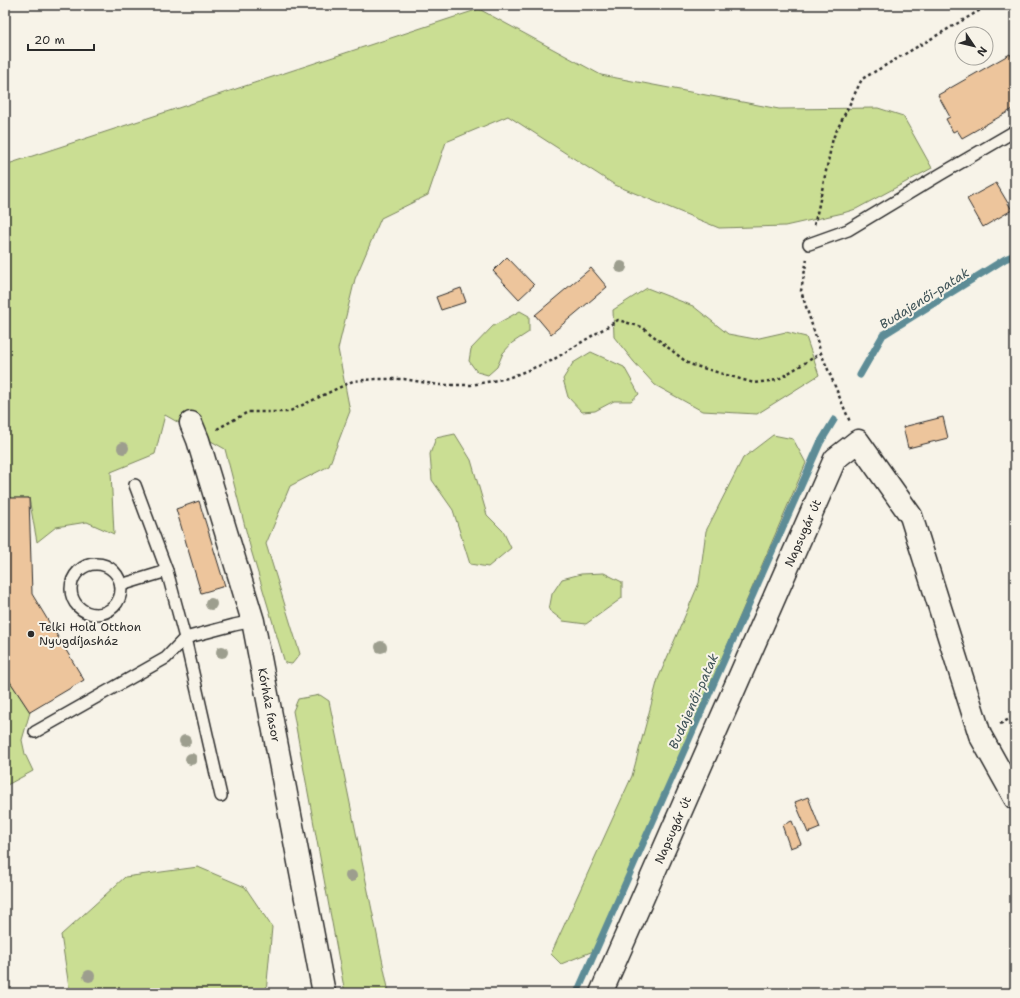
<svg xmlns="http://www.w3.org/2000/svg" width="1020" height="998" viewBox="0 0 1020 998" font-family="'Shantell Sans',sans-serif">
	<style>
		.green { fill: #cade93; stroke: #7a845f }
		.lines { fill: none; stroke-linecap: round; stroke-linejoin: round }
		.stream { stroke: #5d8c96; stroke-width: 7 }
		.building { fill: #edc59c; stroke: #2b2b2b }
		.service-casing { stroke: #2b2b2b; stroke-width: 14 }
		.minor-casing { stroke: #2b2b2b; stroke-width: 25 }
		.path { stroke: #2b2b2b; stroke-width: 2.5; stroke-dasharray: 3 3; stroke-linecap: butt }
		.service { stroke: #f7f3e8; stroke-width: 11 }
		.minor { stroke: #f7f3e8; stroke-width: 22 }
		.tree { fill: #9d9e8e }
		.poi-dot { fill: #2b2b2b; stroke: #f7f3e8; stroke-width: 1.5 }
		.labels { text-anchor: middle; stroke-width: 4; stroke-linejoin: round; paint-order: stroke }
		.street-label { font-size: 12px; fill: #2b2b2b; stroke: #f7f3e8 }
		.poi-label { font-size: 12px; fill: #2b2b2b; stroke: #f7f3e8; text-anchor: start }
		.water-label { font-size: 13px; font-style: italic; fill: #405458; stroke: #f7f3e8 }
	</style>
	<rect width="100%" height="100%" fill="#f7f3e8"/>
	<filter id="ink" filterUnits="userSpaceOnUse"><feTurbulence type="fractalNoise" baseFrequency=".025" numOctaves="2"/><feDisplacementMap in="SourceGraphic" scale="8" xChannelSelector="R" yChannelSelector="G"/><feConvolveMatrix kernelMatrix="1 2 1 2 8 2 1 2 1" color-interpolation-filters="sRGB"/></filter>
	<g filter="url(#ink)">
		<g class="green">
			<path d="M479,9L601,75L779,109L878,108L903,116L932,168L856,209L843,213L785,226L719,228L615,185L508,116L446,142L428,195L381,218L355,279L338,349L350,411L329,466L290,486L266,544L300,654L292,664L285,663L251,550L225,449L165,415L155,454L111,472L114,534L87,522L56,527L37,542L29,498H5V165Z"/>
			<path d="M647,288L693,306L728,334L755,339L786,332L806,337L819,375L757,414L702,411L655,385L634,362L614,337L613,310Z"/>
			<path d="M520,311L529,316V332L512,343L503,353L497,367L488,375L477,372L469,361L471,349L493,326Z"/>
			<path d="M591,352L624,367L639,394L631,401H614L595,411L582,412L568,397L563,379L573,363Z"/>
			<path d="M455,434L471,460L487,515L503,531L511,548L488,567L470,564L453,510L432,480L430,454L436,438Z"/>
			<path d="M773,435L793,439L806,463L596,950L561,964L551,954L632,776L658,679L699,583L706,531L743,458Z"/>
			<path d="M604,573L622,582V598L586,624L563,621L549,610L552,594L562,579L581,574Z"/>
			<path d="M5,674L30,712L22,740L25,754L33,771L7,785H5Z"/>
			<path d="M320,695L329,701L389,993H345L293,711L298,699Z"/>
			<path d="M198,867L245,887L272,927L266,993H70L61,935L125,877Z"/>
		</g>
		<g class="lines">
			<g class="stream">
				<path d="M860,375L883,335L1005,259L1015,255"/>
				<path d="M577,993L820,443L834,420"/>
			</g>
		</g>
		<g class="building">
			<path d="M1010,54L1015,63V108L962,138L957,130L953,132L946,119L950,117L938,95Z"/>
			<path d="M996,183L1012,210L983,227L967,199Z"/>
			<path d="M507,257L534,285L519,299L493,271Z"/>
			<path d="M591,268L607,287L551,334L535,315Z"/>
			<path d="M461,288L466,302L441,310L436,297Z"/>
			<path d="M943,417L948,438L908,448L903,427Z"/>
			<path d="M5,498H29L32,594L84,680L30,712L5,674Z"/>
			<path d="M199,501L225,586L201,593L176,509Z"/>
			<path d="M808,797L820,828L808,833L795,802Z"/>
			<path d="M792,821L801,844L790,848L782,825Z"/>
		</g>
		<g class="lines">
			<g class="service-casing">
				<g id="service">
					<path d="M809,244L848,230L941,174L1015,131"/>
					<path d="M135,485L167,571L185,638L221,796"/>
					<circle cx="96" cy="589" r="25"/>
					<path d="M121,585L167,571"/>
					<path d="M35,732L166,658L185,638L234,625L253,621"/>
				</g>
			</g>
			<g class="minor-casing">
				<g id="minor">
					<path d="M191,423L198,440L253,621L324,993"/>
					<path d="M601,993L835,459L858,441L911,516L980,735L1015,798"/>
				</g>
			</g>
			<g class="path">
				<path d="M814,225L818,209L833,138L862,79L989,5"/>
				<path d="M807,259L801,291L821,353L850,422"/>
				<path d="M217,429L248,412H288L353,381L375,379H404L439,385H471L508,378L551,361L618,320L642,327L689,364L754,383L777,380L821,353"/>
				<path d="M1000,724L1015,716"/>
			</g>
			<use href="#service" class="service"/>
			<use href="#minor" class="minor"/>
		</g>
		<g class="tree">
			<circle cx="621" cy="267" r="6"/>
			<circle cx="123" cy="448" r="6"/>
			<circle cx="211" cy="604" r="6"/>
			<circle cx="381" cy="647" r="6"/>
			<circle cx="222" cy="652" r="6"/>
			<circle cx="185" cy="741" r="6"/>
			<circle cx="191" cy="759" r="6"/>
			<circle cx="351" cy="876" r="6"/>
			<circle cx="89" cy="976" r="6"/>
		</g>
	</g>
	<circle class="poi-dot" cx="31" cy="634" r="4"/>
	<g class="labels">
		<g class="street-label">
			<text transform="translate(803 533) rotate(-66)" y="4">Napsugár út</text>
			<text transform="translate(269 705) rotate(79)" y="4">Kórház fasor</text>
			<text transform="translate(673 830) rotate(-66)" y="4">Napsugár út</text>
		</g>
		<g class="poi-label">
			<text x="39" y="631">Telki Hold Otthon<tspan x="39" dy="14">Nyugdíjasház</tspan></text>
		</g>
		<g class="water-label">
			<text transform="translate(924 298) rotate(-32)" y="5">Budajenői-patak</text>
			<text transform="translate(693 701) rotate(-66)" y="5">Budajenői-patak</text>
		</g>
	</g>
	<rect width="1020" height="998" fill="none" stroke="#f7f3e8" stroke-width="20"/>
	<rect x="10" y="10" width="1000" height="978" fill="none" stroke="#2b2b2b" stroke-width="1.5" filter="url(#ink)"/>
	<g transform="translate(974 46) rotate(125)"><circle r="19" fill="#f7f3e8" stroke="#a5a39c"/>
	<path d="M0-3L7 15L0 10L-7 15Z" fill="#2b2b2b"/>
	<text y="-6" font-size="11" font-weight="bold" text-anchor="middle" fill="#2b2b2b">N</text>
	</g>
	<path d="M28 44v6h66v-6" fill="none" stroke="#2b2b2b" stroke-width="2"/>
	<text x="34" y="44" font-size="12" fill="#2b2b2b" stroke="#f7f3e8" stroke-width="3" paint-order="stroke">20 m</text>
</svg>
